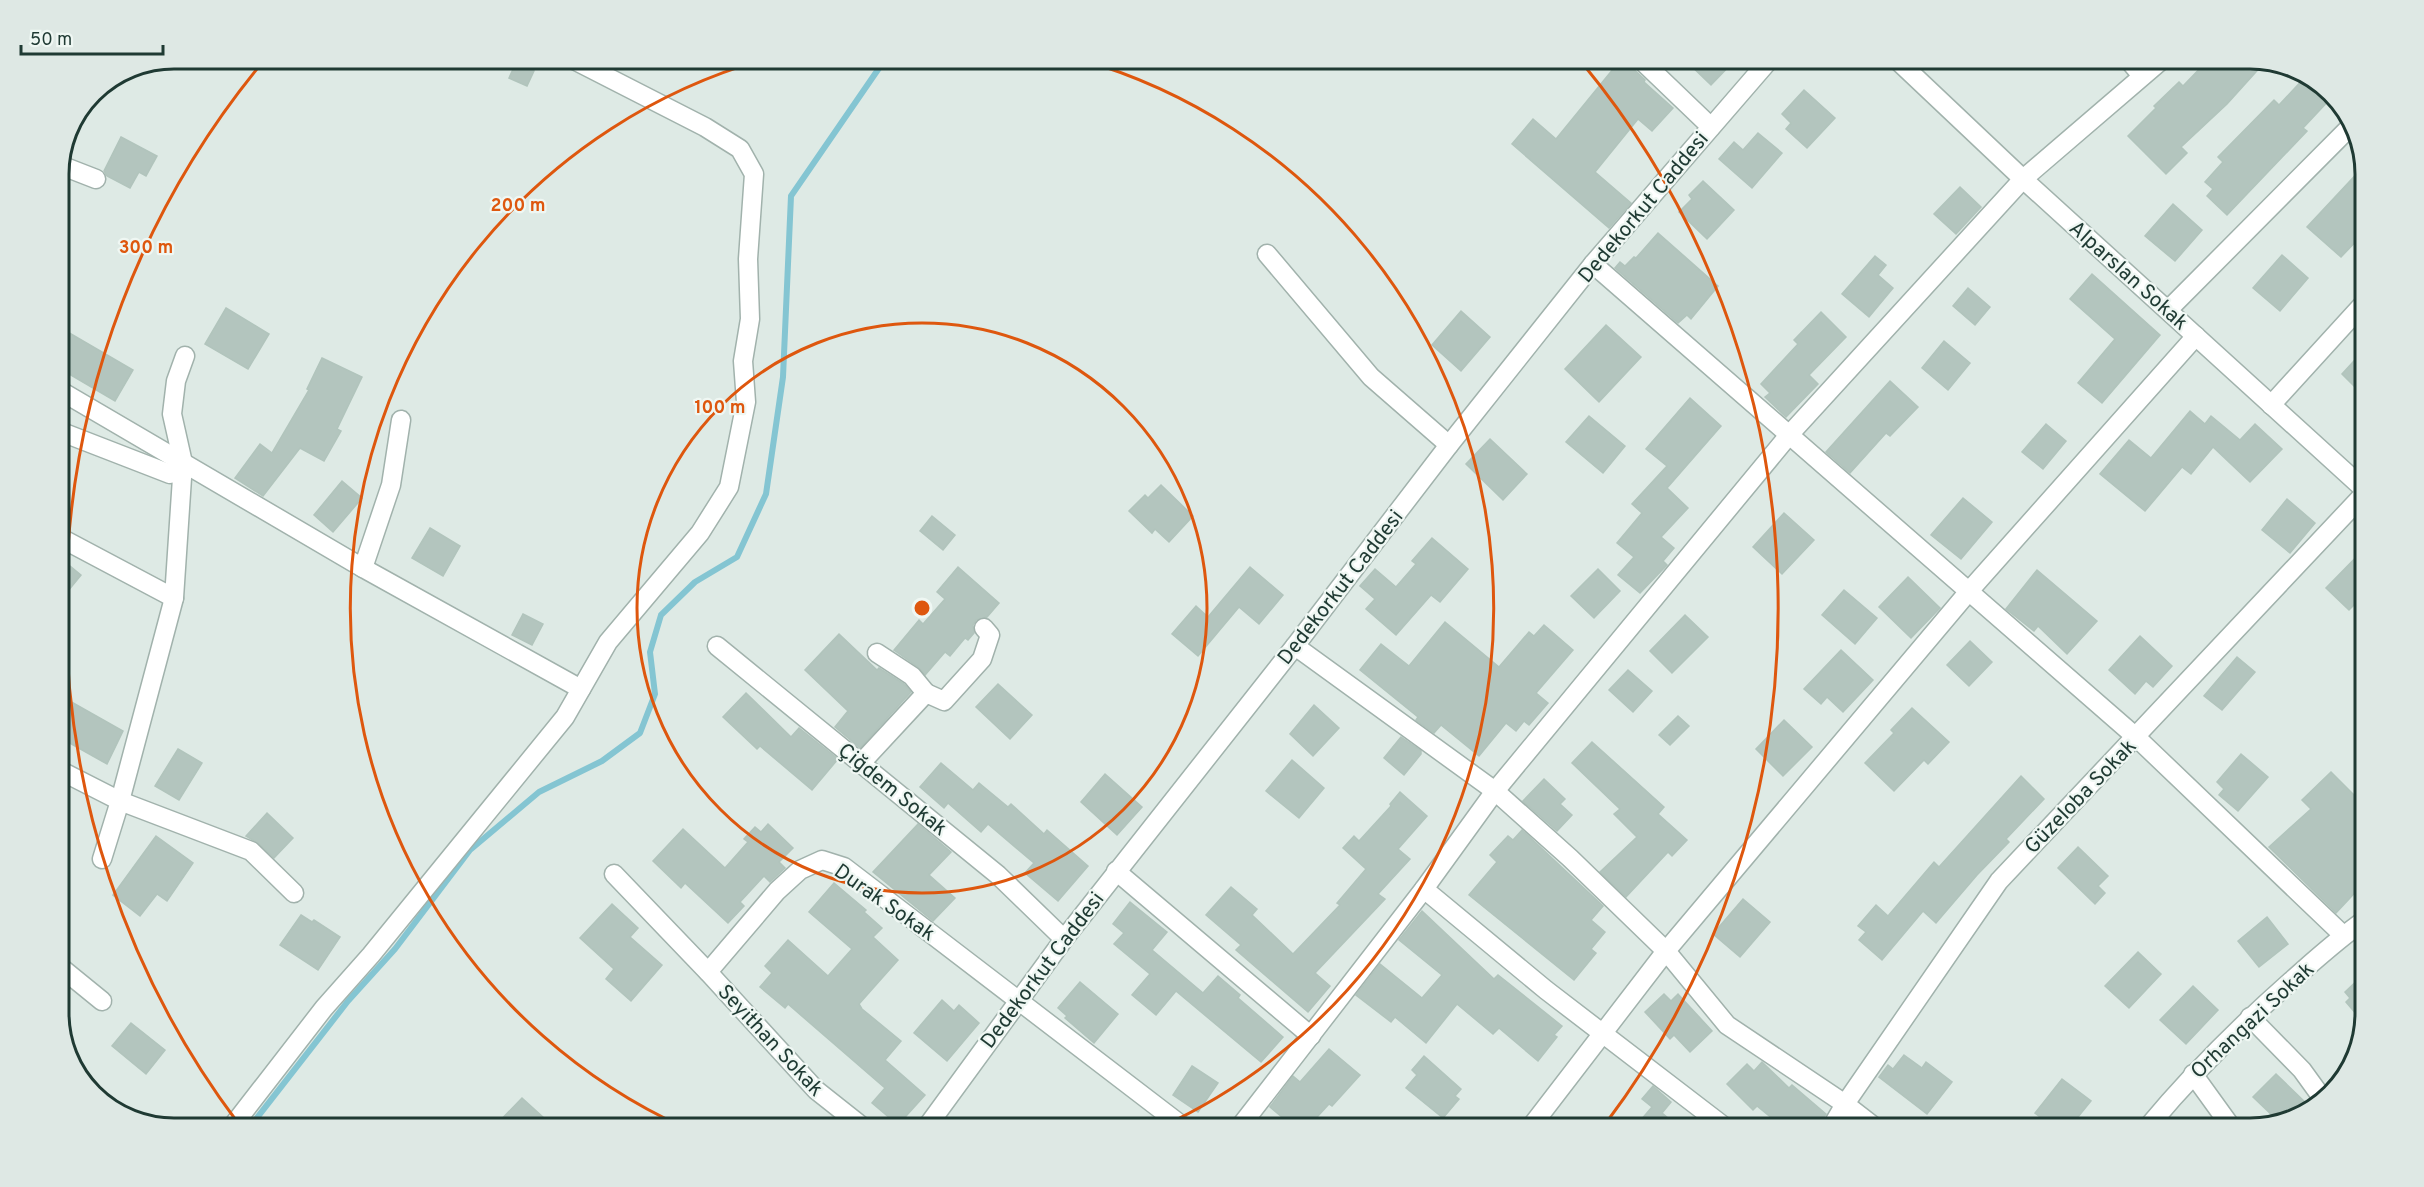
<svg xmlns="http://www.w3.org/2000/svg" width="2424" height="1187" viewBox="0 0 2424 1187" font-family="Overpass,sans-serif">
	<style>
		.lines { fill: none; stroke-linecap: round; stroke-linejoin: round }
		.stream { stroke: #84c5d2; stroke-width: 6 }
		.building { fill: #b3c5be; stroke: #b1c4bc; stroke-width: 1.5 }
		.minor-casing { stroke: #a1b2ac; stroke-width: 21 }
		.minor { stroke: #fff; stroke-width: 18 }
		.ring { fill: none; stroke: #de570e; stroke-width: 3 }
		.labels { text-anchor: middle; stroke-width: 4.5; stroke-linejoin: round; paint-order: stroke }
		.street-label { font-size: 21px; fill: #1f3a33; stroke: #eff7f3 }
		.rim { fill: none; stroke: #1f3a33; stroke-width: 3 }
		.centre { fill: #de570e; stroke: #eff7f3; stroke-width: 3 }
		.ring-label { font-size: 18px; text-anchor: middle; font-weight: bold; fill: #de570e; stroke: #eff7f3; stroke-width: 4.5; stroke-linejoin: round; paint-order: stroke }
	</style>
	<rect width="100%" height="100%" fill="#deeae5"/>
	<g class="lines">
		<path class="stream" d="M249,1128L348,1001L395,949L470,850L539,792L602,761L640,733L655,694L650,652L661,615L695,582L737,557L766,494L783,377L791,196L886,58"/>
	</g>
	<g class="building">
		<path d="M1622,58L1645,80L1644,82L1673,108L1652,131L1638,119L1595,172L1631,203L1609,228L1512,144L1533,119L1556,139Z"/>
		<path d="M1683,58H1737L1711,85Z"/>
		<path d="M2210,58H2250L2265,62L2227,104L2181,147L2187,153L2166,174L2128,136L2156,108L2154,106L2179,82L2183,86Z"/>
		<path d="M516,63L534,71L527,86L509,78Z"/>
		<path d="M2307,75L2332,97L2303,128L2307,131L2227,215L2207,196L2213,189L2205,182L2223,162L2218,157L2274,100L2279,105Z"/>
		<path d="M1804,90L1835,118L1807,148L1786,129L1791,123L1782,114Z"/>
		<path d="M1758,133L1782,153L1752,188L1719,159L1734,142L1743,150Z"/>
		<path d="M121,137L157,156L146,176L139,172L130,188L107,176L104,171Z"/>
		<path d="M2365,165V232L2341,257L2307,227Z"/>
		<path d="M1703,181L1734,210L1707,239L1679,212L1692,199L1689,195Z"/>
		<path d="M1960,187L1981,207L1956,234L1934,214Z"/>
		<path d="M2173,204L2202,230L2175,261L2145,236Z"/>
		<path d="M1658,233L1718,286L1691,319L1687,315L1678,323L1615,268L1620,262L1625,266L1634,257L1636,258Z"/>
		<path d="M2282,255L2308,278L2280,311L2253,288Z"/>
		<path d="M1875,256L1886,265L1878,275L1893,288L1869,317L1842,294Z"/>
		<path d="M2092,274L2160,335L2102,403L2078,383L2115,339L2070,299Z"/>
		<path d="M1968,288L1990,307L1975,325L1953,306Z"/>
		<path d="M226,308L269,334L248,369L205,344Z"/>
		<path d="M1461,311L1490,337L1461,371L1432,345Z"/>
		<path d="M1821,312L1846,337L1809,375L1818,384L1786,417L1765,397L1770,393L1761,384L1798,344L1794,340Z"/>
		<path d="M1606,325L1641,357L1599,402L1565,369Z"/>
		<path d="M59,327L133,370L115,401L59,368Z"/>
		<path d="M1944,341L1970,363L1948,390L1922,368Z"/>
		<path d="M2365,349V397L2342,374Z"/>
		<path d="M322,358L362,377L337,429L341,431L324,461L300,448L263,496L235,478L260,444L272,453L309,390L307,389Z"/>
		<path d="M1890,381L1918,407L1890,436L1886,433L1850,473L1826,452Z"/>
		<path d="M1690,398L1721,426L1667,488L1688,508L1661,537L1674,548L1663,561L1667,565L1640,593L1618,575L1634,557L1617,543L1642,513L1632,504L1667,466L1646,449Z"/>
		<path d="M2190,411L2205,424L2211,416L2240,440L2255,424L2282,449L2250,482L2213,447L2191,474L2182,467L2145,511L2100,474L2129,440L2151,458Z"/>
		<path d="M1589,416L1625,446L1603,473L1566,442Z"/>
		<path d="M2046,424L2066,441L2043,469L2022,452Z"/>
		<path d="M1490,439L1527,474L1503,500L1466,464Z"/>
		<path d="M342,481L362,498L333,532L314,515Z"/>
		<path d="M1161,485L1193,516L1169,542L1155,529L1152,533L1129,511L1145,495L1148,498Z"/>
		<path d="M1963,498L1992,522L1961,559L1931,535Z"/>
		<path d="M2287,499L2315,523L2290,553L2262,530Z"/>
		<path d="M1784,513L1814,540L1782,574L1753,547Z"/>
		<path d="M932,516L955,535L943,550L920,531Z"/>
		<path d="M430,528L460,546L443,576L412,558Z"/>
		<path d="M1432,538L1468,569L1440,602L1431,595L1396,635L1366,609L1375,599L1360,586L1375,569L1396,587L1416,564L1412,561Z"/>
		<path d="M2365,548V594L2349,610L2326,588Z"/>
		<path d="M59,557L81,575L59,602Z"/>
		<path d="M958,567L999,603L987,617L976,620L973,625L974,633L968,640L965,638L950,656L945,652L925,675L918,667L894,650L919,620L923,624L945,599L937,592Z"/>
		<path d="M1250,567L1283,595L1259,624L1239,607L1198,656L1172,634L1196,606L1208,617Z"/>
		<path d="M1598,569L1620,591L1594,618L1571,596Z"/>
		<path d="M2037,570L2097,621L2067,654L2038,626L2034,631L2006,609Z"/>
		<path d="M1908,577L1940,608L1911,638L1879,607Z"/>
		<path d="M1844,590L1877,618L1855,644L1822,615Z"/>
		<path d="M523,614L543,624L532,645L512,635Z"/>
		<path d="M1685,615L1708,637L1672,673L1650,651Z"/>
		<path d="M1445,622L1499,667L1529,632L1534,636L1544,625L1573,650L1536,693L1548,703L1529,725L1524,721L1516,731L1506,723L1479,756L1441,725L1434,733L1416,720L1418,717L1360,670L1381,644L1409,666Z"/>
		<path d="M839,634L877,670L879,668L904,684L911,692L860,748L835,727L848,711L805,670Z"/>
		<path d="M2140,636L2172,666L2153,687L2146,681L2135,694L2109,670Z"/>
		<path d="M1970,641L1992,662L1969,686L1947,665Z"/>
		<path d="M1841,650L1873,680L1843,712L1827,697L1821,704L1804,689Z"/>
		<path d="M2237,657L2255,672L2222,710L2204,696Z"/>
		<path d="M1628,670L1652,691L1633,712L1609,690Z"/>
		<path d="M998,684L1032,715L1010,739L976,707Z"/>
		<path d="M746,693L791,737L799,728L838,759L812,790L760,746L757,749L723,717Z"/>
		<path d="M59,695L123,731L107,764L59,737Z"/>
		<path d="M1314,705L1339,728L1313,756L1290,734Z"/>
		<path d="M1912,708L1949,742L1928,764L1924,760L1894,791L1865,763L1894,733L1891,730Z"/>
		<path d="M1678,716L1689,726L1670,745L1659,735Z"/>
		<path d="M1784,720L1812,747L1783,776L1756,749Z"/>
		<path d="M1401,737L1421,751V754L1404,775L1384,758Z"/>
		<path d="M1592,742L1664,807L1658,814L1687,840L1672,856L1668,852L1626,897L1600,872L1637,837L1614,814L1620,809L1572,763Z"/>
		<path d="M178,749L202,763L179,800L155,786Z"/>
		<path d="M2241,754L2268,777L2238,811L2219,795L2224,789L2217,782Z"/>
		<path d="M1292,760L1324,788L1299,818L1266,791Z"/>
		<path d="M941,763L973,790L979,783L1008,807L1011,804L1044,834L1047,830L1088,866L1058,901L1025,873L1034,863L988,824L981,832L948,803L944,808L920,787Z"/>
		<path d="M2331,772L2365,806V882L2336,913L2269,847L2311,809L2302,800Z"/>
		<path d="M1105,774L1142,807L1117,835L1081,802Z"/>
		<path d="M2021,776L2044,799L2006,839L2009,842L1977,875L1936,923L1923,911L1882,960L1859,940L1866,932L1858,926L1876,905L1888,916L1934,862L1939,867Z"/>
		<path d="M1544,779L1565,799L1560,804L1572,815L1557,831L1523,801Z"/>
		<path d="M1400,792L1427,816L1398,849L1410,859L1378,894L1385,899L1315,973L1330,986L1308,1012L1236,950L1241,945L1206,915L1231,887L1257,909L1252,915L1293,954L1340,905L1337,903L1366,869L1343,848L1354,836L1359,841L1391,806L1390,804Z"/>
		<path d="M267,813L293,838L274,858L258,843L246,836Z"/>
		<path d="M768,824L793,848L779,862L785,868L770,882L764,876L740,902L744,906L728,923L685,883L681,888L653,861L683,829L725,868L748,842L744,839L755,827L761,832Z"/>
		<path d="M918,824L951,852L929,875L955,898L933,921L873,872Z"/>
		<path d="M1522,830L1603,906L1591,920L1605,932L1591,949L1596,953L1574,980L1469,895L1497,862L1490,855L1508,836L1513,840Z"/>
		<path d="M156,836L193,863L167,901L157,894L140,916L113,895Z"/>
		<path d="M2078,847L2108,876L2098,886L2105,893L2095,904L2058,868Z"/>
		<path d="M834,883L866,910L864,912L882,928L873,937L898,960L859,1004L862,1009L901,1041L885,1060L925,1095L898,1125L872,1103L885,1088L788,1004L785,1008L760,987L772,973L765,966L788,940L828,976L852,949L809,912Z"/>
		<path d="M1743,899L1770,922L1740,957L1713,934Z"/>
		<path d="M1130,902L1167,932L1152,950L1203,993L1218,976L1240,995L1238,998L1283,1037L1261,1062L1176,991L1156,1015L1132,995L1150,974L1114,944L1124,933L1113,924Z"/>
		<path d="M612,904L638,928L630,937L662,965L631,1001L606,979L614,969L580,938Z"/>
		<path d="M1422,911L1494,979L1498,975L1562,1026L1554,1035L1557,1037L1538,1061L1499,1028L1493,1034L1457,1004L1426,1043L1395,1017L1391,1022L1356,995L1380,964L1422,998L1442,975L1399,940Z"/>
		<path d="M301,915L312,922L314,920L340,937L318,970L280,945Z"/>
		<path d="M2267,917L2288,944L2259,967L2238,941Z"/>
		<path d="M2138,952L2161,974L2129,1008L2105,986Z"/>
		<path d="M2365,973L2366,1013L2363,1022L2346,1002L2350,998L2345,992Z"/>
		<path d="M1080,982L1118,1014L1094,1043L1065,1018L1067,1016L1058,1008Z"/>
		<path d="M2193,986L2218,1010L2186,1044L2160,1020Z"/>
		<path d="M1664,994L1671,1001L1678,994L1712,1031L1690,1052L1674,1035L1670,1039L1645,1012Z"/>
		<path d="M942,1000L954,1011L959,1005L979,1023L947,1061L914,1033Z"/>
		<path d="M131,1023L165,1050L146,1074L112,1046Z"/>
		<path d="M1329,1049L1360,1075L1332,1106L1329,1104L1307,1128H1295L1270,1107L1293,1076L1300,1082Z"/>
		<path d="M1904,1055L1922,1068L1926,1062L1952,1082L1927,1114L1879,1077L1888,1065L1893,1069Z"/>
		<path d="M1424,1056L1461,1089L1455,1096L1459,1099L1443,1118L1406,1088L1417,1075L1412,1070Z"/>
		<path d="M1762,1062L1789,1088L1792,1085L1826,1114L1815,1128H1784L1757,1106L1753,1110L1727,1084L1747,1064L1754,1071Z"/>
		<path d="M1192,1066L1218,1083L1198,1112L1173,1095Z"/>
		<path d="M2276,1074L2307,1104L2298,1114L2277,1120L2253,1097Z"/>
		<path d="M2062,1079L2091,1101L2069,1128H2055L2035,1113Z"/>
		<path d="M1653,1086L1671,1102L1662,1113L1680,1128H1634L1652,1107L1642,1099Z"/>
		<path d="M522,1098L555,1128H493Z"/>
	</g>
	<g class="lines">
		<g class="minor-casing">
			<g id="minor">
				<path d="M1639,58L1711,127"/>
				<path d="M1895,58L2023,179L2365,490"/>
				<path d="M2127,58L2142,76"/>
				<path d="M60,165L96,179"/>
				<path d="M1267,254L1371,377L1449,445"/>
				<path d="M1593,264L2136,737L2343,935"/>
				<path d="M2168,310L2351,126"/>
				<path d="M59,390L363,568L391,485L401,420"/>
				<path d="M2271,405L2365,302"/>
				<path d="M59,431L170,474L183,463"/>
				<path d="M59,537L174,598"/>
				<path d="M363,568L581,689"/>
				<path d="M717,646L998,875L1064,939"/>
				<path d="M1295,646L1495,791L1570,858L1666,951L1727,1025L1845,1104L1876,1128"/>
				<path d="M877,653L912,676L926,693"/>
				<path d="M861,763L926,693L944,701L982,659L990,635L984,628"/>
				<path d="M59,770L120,801L251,851L294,893"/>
				<path d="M102,859L120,801L174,598L183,463L172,414L176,381L185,356"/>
				<path d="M1116,871L1311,1036"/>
				<path d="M614,874L708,972L816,1090L864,1128"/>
				<path d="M1424,889L1546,990L1726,1128"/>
				<path d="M59,966L102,1001"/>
				<path d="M708,972L777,891L800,870L822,860L844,867L1185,1128"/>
				<path d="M2250,1017L2302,1070L2323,1099"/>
				<path d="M2193,1074L2232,1128"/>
				<path d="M231,1128L324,1008L371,955L565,717L608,642L700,533L729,487L746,402L743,361L750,319L748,259L754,174L740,149L705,127L570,58"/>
				<path d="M926,1128L1064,939L1295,646L1449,445L1593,264L1771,58"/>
				<path d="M1239,1128L1424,889L1495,791L1789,435L2023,179L2164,58"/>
				<path d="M1530,1128L1666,951L1970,590L2196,336"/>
				<path d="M1831,1128L1845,1104L1999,881L2365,493"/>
				<path d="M2147,1128C2191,1075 2239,1027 2291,981C2315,960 2339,938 2365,920"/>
			</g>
		</g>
		<use href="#minor" class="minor"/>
	</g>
	<g class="ring">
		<circle cx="922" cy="608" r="285"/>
		<path d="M685 1128A571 571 0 0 1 765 59M1079 59A571 571 0 0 1 1159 1128"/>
		<path d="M238 1123A856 856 0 0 1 261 64M1583 64A856 856 0 0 1 1606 1123"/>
	</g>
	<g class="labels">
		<g class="street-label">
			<text transform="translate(1643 207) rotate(-50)" y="7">Dedekorkut Caddesi</text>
			<text transform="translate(2129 275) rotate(42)" y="7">Alparslan Sokak</text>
			<text transform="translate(1340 587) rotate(-52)" y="7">Dedekorkut Caddesi</text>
			<text transform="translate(893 789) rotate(39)" y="7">Çiğdem Sokak</text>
			<text transform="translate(2080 796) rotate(-46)" y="7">Güzeloba Sokak</text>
			<text transform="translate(885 902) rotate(35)" y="7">Durak Sokak</text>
			<text transform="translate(1042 970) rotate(-53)" y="7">Dedekorkut Caddesi</text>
			<text transform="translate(2252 1020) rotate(-43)" y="7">Orhangazi Sokak</text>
			<text transform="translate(771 1040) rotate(47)" y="7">Seyithan Sokak</text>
		</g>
	</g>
	<path d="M0 0H2424V1187H0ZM174 69H2250A105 105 0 0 1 2355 174V1013A105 105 0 0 1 2250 1118H174A105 105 0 0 1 69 1013V174A105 105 0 0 1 174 69Z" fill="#dee8e4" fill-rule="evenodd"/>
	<path class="rim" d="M174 69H2250A105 105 0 0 1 2355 174V1013A105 105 0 0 1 2250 1118H174A105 105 0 0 1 69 1013V174A105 105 0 0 1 174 69Z"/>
	<circle cx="922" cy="608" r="9" class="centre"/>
	<g class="ring-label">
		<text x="518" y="211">200 m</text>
		<text x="146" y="253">300 m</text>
		<text x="720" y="413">100 m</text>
	</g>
	<path d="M21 45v9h142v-9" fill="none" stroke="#1f3a33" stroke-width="3"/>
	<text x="30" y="45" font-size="18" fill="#1f3a33" stroke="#eff7f3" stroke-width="4.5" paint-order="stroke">50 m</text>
</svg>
